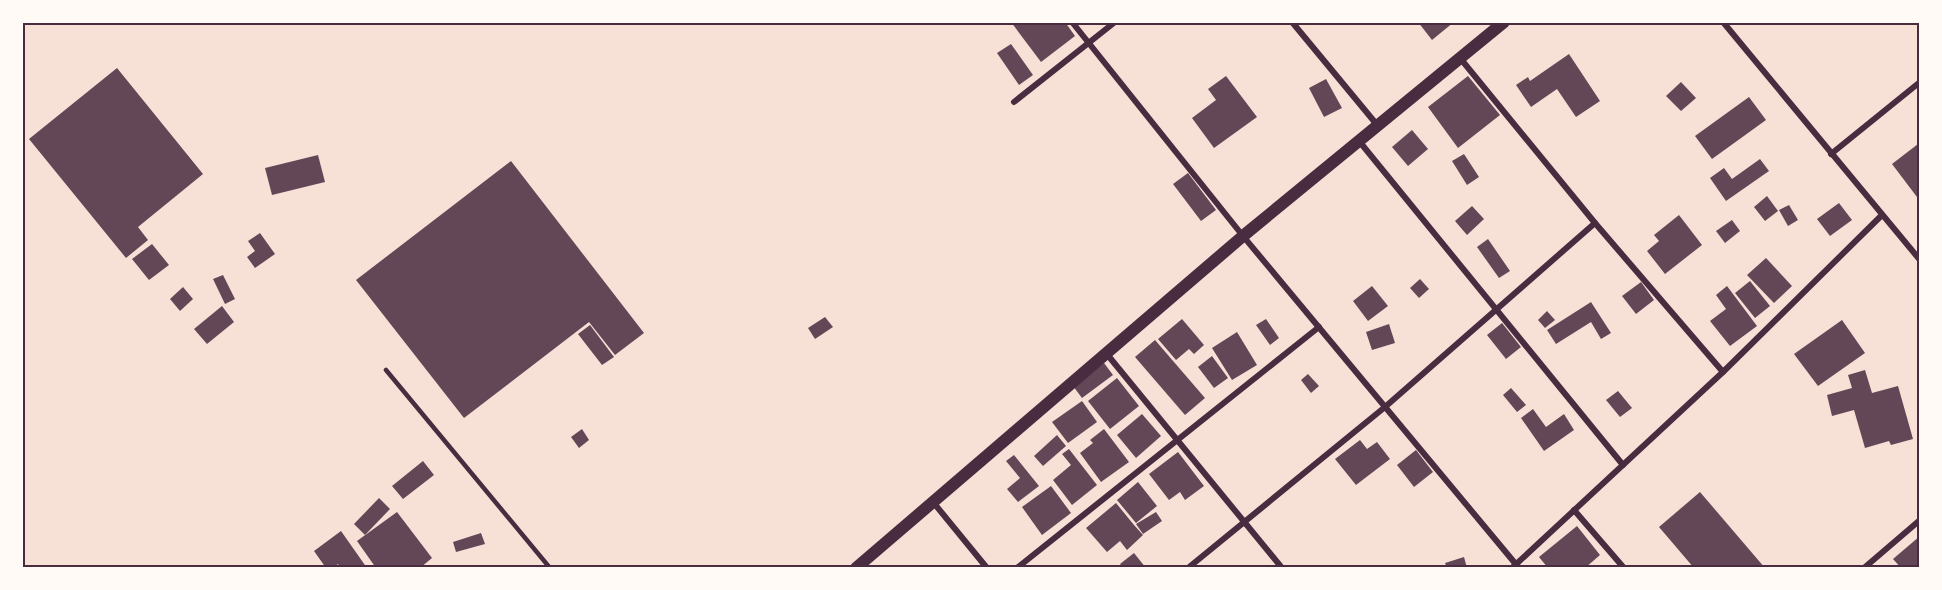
<svg xmlns="http://www.w3.org/2000/svg" width="1942" height="590" viewBox="0 0 1942 590" font-family="Cabin,sans-serif">
	<style>
		.building { fill: #644757 }
		.lines { fill: none; stroke-linecap: round; stroke-linejoin: round }
		.service { stroke: #4a2c40; stroke-width: 4.5 }
		.minor { stroke: #4a2c40; stroke-width: 6 }
		.secondary { stroke: #4a2c40; stroke-width: 12 }
		.neatline { fill: none; stroke: #4a2c40; stroke-width: 2 }
	</style>
	<rect width="100%" height="100%" fill="#f7e1d7"/>
	<g class="building">
		<path d="M1011,22H1065L1075,36L1041,62Z"/>
		<path d="M1418,22H1454L1432,40Z"/>
		<path d="M1011,44L1033,75L1019,85L997,53Z"/>
		<path d="M1569,54L1600,101L1576,117L1557,89L1531,107L1516,85L1528,77L1530,81Z"/>
		<path d="M117,68L203,174L138,227L148,240L126,258L29,139Z"/>
		<path d="M1226,76L1257,117L1214,148L1192,118L1216,100L1208,89Z"/>
		<path d="M1468,76L1500,115L1458,148L1428,107Z"/>
		<path d="M1326,79L1342,108L1324,117L1309,88Z"/>
		<path d="M1681,82L1696,98L1681,111L1666,96Z"/>
		<path d="M1749,97L1766,120L1712,159L1695,136Z"/>
		<path d="M1412,130L1428,149L1408,166L1392,147Z"/>
		<path d="M1918,144L1920,146V201L1892,164Z"/>
		<path d="M1464,154L1479,177L1467,185L1452,161Z"/>
		<path d="M318,155L325,182L272,195L265,168Z"/>
		<path d="M1760,159L1769,171L1726,201L1710,178L1724,168L1732,179Z"/>
		<path d="M511,161L644,333L615,355L589,322L464,418L356,280Z"/>
		<path d="M1188,173L1216,210L1201,221L1173,184Z"/>
		<path d="M1767,196L1778,211L1765,221L1754,207Z"/>
		<path d="M1839,203L1852,220L1830,236L1817,219Z"/>
		<path d="M1789,205L1798,220L1788,226L1779,210Z"/>
		<path d="M1472,206L1484,219L1467,235L1455,221Z"/>
		<path d="M1679,215L1702,245L1665,274L1647,251L1659,241L1654,235Z"/>
		<path d="M1732,220L1740,231L1725,243L1716,231Z"/>
		<path d="M260,233L275,254L255,268L247,257L255,251L248,241Z"/>
		<path d="M1488,239L1510,271L1499,278L1477,247Z"/>
		<path d="M152,244L169,265L149,280L132,259Z"/>
		<path d="M1766,258L1792,286L1774,303L1747,275Z"/>
		<path d="M223,275L235,299L225,304L213,279Z"/>
		<path d="M1420,279L1429,289L1419,298L1410,288Z"/>
		<path d="M1750,281L1770,306L1755,318L1735,293Z"/>
		<path d="M1641,282L1654,300L1636,314L1622,296Z"/>
		<path d="M1372,286L1388,306L1368,321L1353,301Z"/>
		<path d="M1727,286L1757,326L1730,346L1710,321L1726,309L1716,295Z"/>
		<path d="M183,287L193,299L180,311L170,299Z"/>
		<path d="M1591,302L1611,333L1601,339L1591,322L1556,344L1547,330Z"/>
		<path d="M222,306L234,322L207,344L194,329Z"/>
		<path d="M1547,311L1555,320L1545,328L1538,320Z"/>
		<path d="M825,317L833,327L815,339L808,328Z"/>
		<path d="M1182,319L1204,345L1194,354L1189,349L1176,360L1158,339Z"/>
		<path d="M1266,319L1279,338L1270,345L1256,325Z"/>
		<path d="M1842,320L1865,353L1818,386L1794,354Z"/>
		<path d="M1502,323L1521,347L1506,359L1487,335Z"/>
		<path d="M1389,324L1395,343L1372,350L1366,332Z"/>
		<path d="M590,325L614,357L602,365L578,334Z"/>
		<path d="M1237,332L1257,365L1232,380L1212,348Z"/>
		<path d="M1155,340L1205,398L1185,415L1135,357Z"/>
		<path d="M1212,356L1228,378L1214,388L1198,367Z"/>
		<path d="M1104,363L1113,375L1082,398L1073,386Z"/>
		<path d="M1865,370L1872,393L1898,386L1913,439L1891,445L1889,441L1865,448L1854,410L1832,416L1827,395L1852,388L1848,375Z"/>
		<path d="M1308,374L1319,386L1311,393L1301,380Z"/>
		<path d="M1117,378L1139,406L1110,429L1088,401Z"/>
		<path d="M1511,388L1526,405L1517,412L1503,395Z"/>
		<path d="M1618,391L1632,408L1620,417L1606,400Z"/>
		<path d="M1082,401L1097,422L1068,443L1052,422Z"/>
		<path d="M1533,409L1546,427L1564,414L1574,430L1544,451L1521,418Z"/>
		<path d="M1142,414L1161,436L1136,458L1117,435Z"/>
		<path d="M582,429L589,440L579,448L571,437Z"/>
		<path d="M1104,429L1129,462L1101,482L1080,453L1093,443L1090,440Z"/>
		<path d="M1057,435L1066,446L1043,466L1034,456Z"/>
		<path d="M1360,440L1367,449L1377,442L1390,459L1356,485L1335,459Z"/>
		<path d="M1069,449L1097,485L1072,505L1053,480L1071,465L1062,454Z"/>
		<path d="M1416,450L1433,472L1414,487L1397,465Z"/>
		<path d="M1178,452L1204,486L1185,500L1180,492L1169,500L1149,474Z"/>
		<path d="M1014,455L1039,486L1018,502L1007,489L1020,478L1006,461Z"/>
		<path d="M423,461L434,475L403,499L392,486Z"/>
		<path d="M1138,482L1157,506L1136,523L1117,500Z"/>
		<path d="M1051,486L1071,513L1042,535L1022,507Z"/>
		<path d="M1700,492L1765,568H1694L1659,527Z"/>
		<path d="M379,498L390,509L365,535L354,524Z"/>
		<path d="M1116,503L1134,525L1133,526L1134,525L1143,535L1127,550L1120,541L1107,552L1086,528Z"/>
		<path d="M397,512L432,558L420,568H376L357,541Z"/>
		<path d="M1156,512L1162,521L1143,534L1136,524Z"/>
		<path d="M1577,526L1600,555L1585,568H1548L1539,557Z"/>
		<path d="M341,531L367,568H340L338,564L333,568H326L314,551Z"/>
		<path d="M481,533L485,544L456,552L453,542Z"/>
		<path d="M1920,536V568H1901L1893,559Z"/>
		<path d="M1134,553L1146,568H1123L1120,564Z"/>
		<path d="M1464,557L1467,568H1447L1445,563Z"/>
	</g>
	<g class="lines">
		<path class="service" d="M386,370L550,568"/>
		<g class="minor">
			<path d="M1072,22L1243,236L1519,568"/>
			<path d="M1292,22L1378,126"/>
			<path d="M1723,22L1920,260"/>
			<path d="M1460,58L1595,223L1723,372"/>
			<path d="M1014,102L1115,22"/>
			<path d="M1359,141L1623,465"/>
			<path d="M1831,154L1920,82"/>
			<path d="M1106,353L1282,568"/>
			<path d="M933,502L987,568"/>
			<path d="M1574,510L1624,568"/>
			<path d="M1017,568L1319,327"/>
			<path d="M1188,568L1385,407L1595,223"/>
			<path d="M1512,568L1723,372L1882,215"/>
			<path d="M1864,568L1920,520"/>
		</g>
		<path class="secondary" d="M856,568L1243,236L1504,22"/>
	</g>
	<rect width="1942" height="590" fill="none" stroke="#fffaf5" stroke-width="48"/>
	<rect x="24" y="24" width="1894" height="542" class="neatline"/>
</svg>
